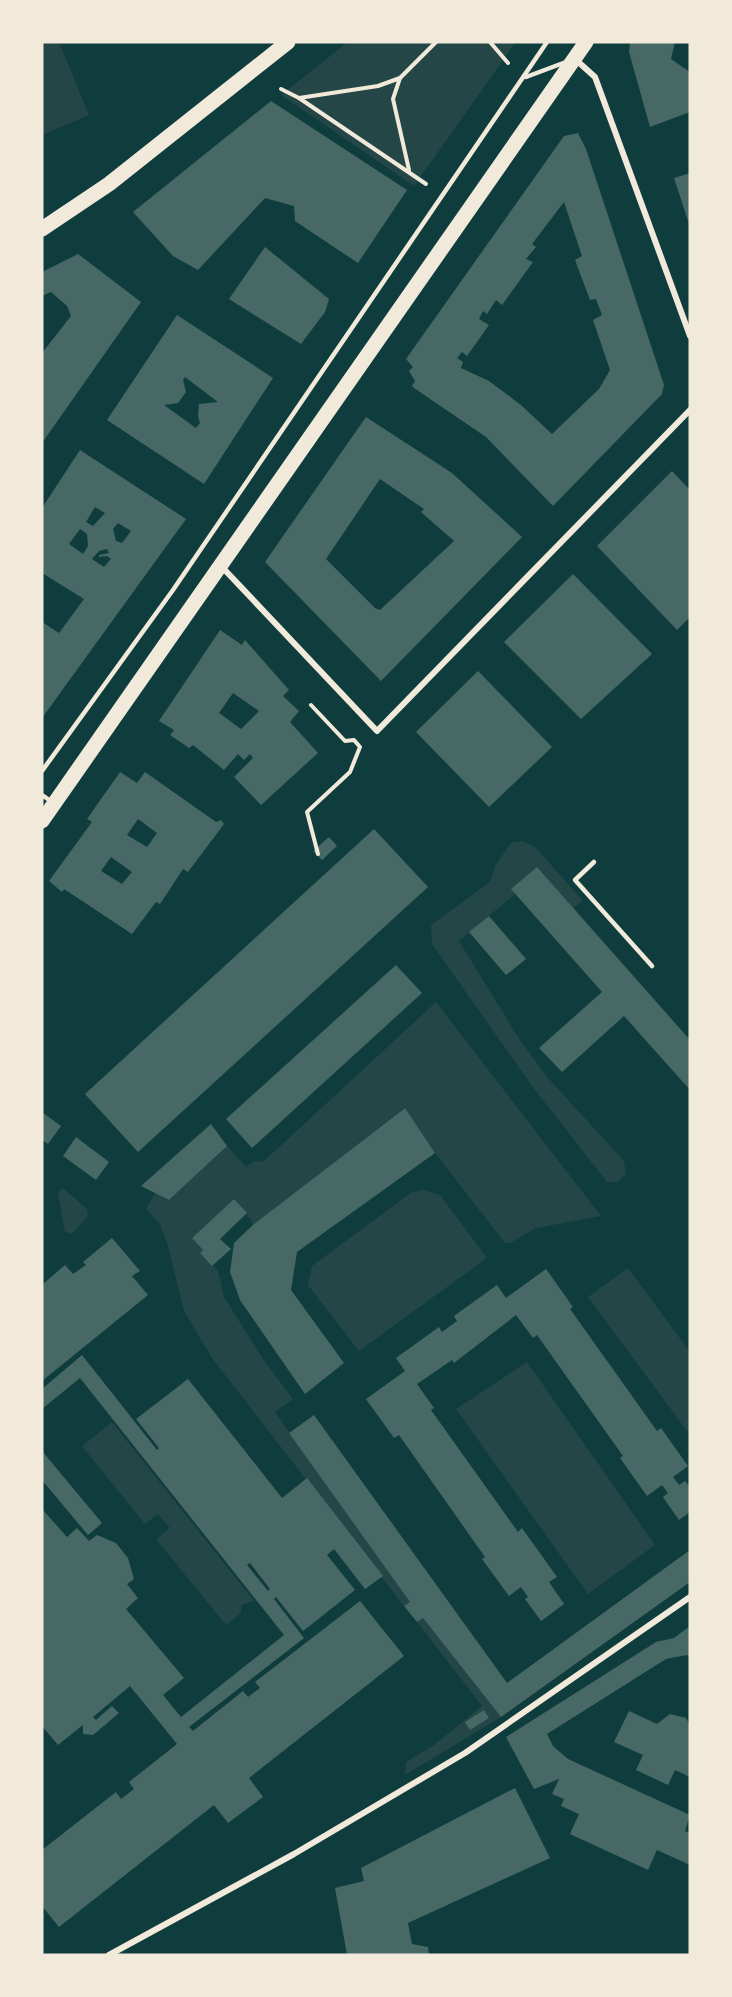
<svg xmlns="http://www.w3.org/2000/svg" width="732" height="1997" viewBox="0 0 732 1997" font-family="'Noto Sans',sans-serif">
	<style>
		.green { fill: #244646 }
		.building { fill: #486865; fill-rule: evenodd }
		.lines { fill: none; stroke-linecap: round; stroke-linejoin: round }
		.path { stroke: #f1e9da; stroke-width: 4 }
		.service { stroke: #f1e9da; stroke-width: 4.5 }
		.minor { stroke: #f1e9da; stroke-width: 6 }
		.primary { stroke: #f1e9da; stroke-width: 15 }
	</style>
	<rect width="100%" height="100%" fill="#0f3d3e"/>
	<g class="green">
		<path d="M42,42H59L89,115L42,135Z"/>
		<path d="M348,42H516L414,186L281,95Z"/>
		<path d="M523,841L535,847L583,901L573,908L537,867L512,889L515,894L459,941L518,1037L547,1077L624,1161L626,1174L618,1182H607L532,1086L432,944L431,925L490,882L495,866L511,843Z"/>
		<path d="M436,1002L601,1216L536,1228L510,1243H505L435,1153L404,1108L254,1224L234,1199L192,1238L203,1250L200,1253L218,1271L224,1297L265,1362L293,1399L275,1412L410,1602L404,1606L212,1358L184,1311L168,1246L160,1224L146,1209L155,1193L169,1200L227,1146L246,1167L255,1161L263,1162Z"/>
		<path d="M63,1188L87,1209L88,1216L72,1234L65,1232L58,1192Z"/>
		<path d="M424,1190L440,1195L487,1258L359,1351L308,1285L312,1266L412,1192Z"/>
		<path d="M628,1268L690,1352V1435L588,1297Z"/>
		<path d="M527,1362L655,1545L588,1594L456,1409Z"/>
		<path d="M112,1422L254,1601L241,1605V1613L226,1625L156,1539L170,1528L158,1514L145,1524L82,1446Z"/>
		<path d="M423,1618L501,1717L405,1775L406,1762L434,1745L482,1706L417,1622Z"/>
	</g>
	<g class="building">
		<path d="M630,42H675L671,59L690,72V112L650,127L629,52Z"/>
		<path d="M271,101L407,190L358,263L295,221L294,206L265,198L198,270L173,256L133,212Z"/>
		<path d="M578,133L586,149L664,385L662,394L553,506L486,437L414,388L412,386L415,381L409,371L413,367L406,359L564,136ZM564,202L582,256L575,260L590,300L596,299L602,315L593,320L610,370L599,389L552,434L521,405L489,381L461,368L463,362L457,358L462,352L467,356L489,325L479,319L483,311L487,314L496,300L502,305L533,262L526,259L536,247L532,244Z"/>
		<path d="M690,173V227L674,178Z"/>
		<path d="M265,247L329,299L325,312L301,344L229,299Z"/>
		<path d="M78,254L141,302L42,443V353L71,316L67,306L51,292L42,296V272Z"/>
		<path d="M177,315L273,378L204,484L107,420ZM185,377L218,402L199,404L198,416L200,423L196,428L164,405L178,403L181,399L186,392L183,380Z"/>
		<path d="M366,417L452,473L522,537L381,681L265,562ZM380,479L424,509L421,512L454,541L380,610L375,608L326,559Z"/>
		<path d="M80,450L186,519L42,718V622L59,633L84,599L42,573V508ZM95,507L105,513L93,526L86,522ZM118,523L131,531L122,543L116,541L113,529ZM80,529L87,534L88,546L83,554L69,544ZM107,549L109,553L99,555V557L107,556L111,559L104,567L92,559L99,551Z"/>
		<path d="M672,471L690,490V617L677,630L597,546Z"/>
		<path d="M573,574L652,654L581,719L504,642Z"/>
		<path d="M220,630L242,645L245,640L289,690L283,696L299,711L290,722L318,753L261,805L234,777L253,758L250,754L244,760L238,754L224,770L193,745L189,748L170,735L174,730L159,721ZM233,693L259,711L241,729L219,713Z"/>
		<path d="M478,671L552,747L489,807L416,732Z"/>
		<path d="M120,772L137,783L145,772L216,822L221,820L224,824L188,872L183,869L160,904L156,902L132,934L64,889L62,892L49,881L92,822L87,819ZM138,819L157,833L147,847L127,835ZM111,857L132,872L122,884L101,871Z"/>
		<path d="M374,829L428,887L138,1152L85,1094Z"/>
		<path d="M329,837L337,846L322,860L313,851Z"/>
		<path d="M537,867L690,1040V1090L624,1016L562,1072L539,1048L602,992L511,889Z"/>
		<path d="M489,916L526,959L506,975L469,932Z"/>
		<path d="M396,965L422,993L252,1148L226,1119Z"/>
		<path d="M405,1108L435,1153L297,1252L291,1290L344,1363L305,1394L240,1300L230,1272L234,1243L254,1224Z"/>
		<path d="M42,1112L61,1126L48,1144L42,1140Z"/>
		<path d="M211,1124L227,1146L169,1200L141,1186Z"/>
		<path d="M76,1137L109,1162L96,1180L63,1156Z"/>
		<path d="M234,1199L247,1213L220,1239L231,1249L212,1266L200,1253L203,1250L192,1238Z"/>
		<path d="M112,1238L140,1271L132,1276L148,1295L42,1381V1285L65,1265L73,1274L86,1265L83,1262Z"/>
		<path d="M546,1269L573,1307L570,1309L657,1431L661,1428L688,1466L673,1477L679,1485L685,1481L690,1487V1512L679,1520L663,1497L668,1493L662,1485L647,1496L620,1458L623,1456L537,1335L533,1338L516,1315L454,1363L452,1360L417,1384L434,1408L431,1410L518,1532L522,1528L557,1577L549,1582L564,1604L541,1621L525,1599L528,1597L521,1587L509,1596L482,1559L485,1557L399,1435L394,1438L366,1399L405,1371L396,1358L439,1327L442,1332L457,1321L454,1316L497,1285L506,1298Z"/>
		<path d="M82,1355L157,1450L159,1448L136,1419L188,1379L282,1498L307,1478L383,1576L365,1589L334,1549L327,1555L355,1590L303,1631L276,1597L274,1599L304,1638L189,1727L193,1731L243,1691L248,1697L260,1688L255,1682L360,1601L404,1656L249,1778L263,1797L228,1823L214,1805L59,1927L42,1906V1850L116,1792L121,1799L134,1789L129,1782L177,1744L130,1686L93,1717L96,1720L112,1706L119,1713L93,1735L83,1734V1725L58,1745L42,1726V1509L67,1537L77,1528L89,1541L97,1535L116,1543L128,1558L134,1579L127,1584L138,1598L126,1609L184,1678L163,1695L181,1717L284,1635L80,1378L42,1409V1389ZM250,1563L270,1589L268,1591L247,1565Z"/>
		<path d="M314,1415L507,1683L690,1550V1582L501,1717L423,1618L417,1622L404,1606L410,1602L289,1433Z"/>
		<path d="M42,1451L102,1523L88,1535L42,1480Z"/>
		<path d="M690,1626V1658L687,1655L666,1659L547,1734L553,1746L568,1759L690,1815L685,1831L690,1833V1865L657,1850L648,1870L570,1834L579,1814L561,1806L564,1799L552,1794L559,1779L534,1789L506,1737L656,1642L674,1638Z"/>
		<path d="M484,1710L489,1718L470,1730L465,1722Z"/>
		<path d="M629,1711L657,1724L670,1714L686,1718L690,1725V1777L675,1770L668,1785L636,1770L643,1755L614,1742Z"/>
		<path d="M515,1788L550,1858L408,1923L412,1944L428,1947L429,1955H347L335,1888L364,1881L361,1868Z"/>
	</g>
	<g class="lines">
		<g class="path">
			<path d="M490,42L508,63"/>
			<path d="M400,78L436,42"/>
			<path d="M281,89L299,98L426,184"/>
			<path d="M299,98L378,86L400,78L393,99L409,170"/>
			<path d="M311,705L345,741L354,740L360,747L350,772L307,812L318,854"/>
		</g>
		<g class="service">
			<path d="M526,77L566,62"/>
			<path d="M42,771L173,590L547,42"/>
			<path d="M42,795L52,802"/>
			<path d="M594,862L575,880L652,966"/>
		</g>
		<g class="minor">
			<path d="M575,59L595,77L690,336"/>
			<path d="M222,567L377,731L690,410"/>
			<path d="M109,1955L294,1854L465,1753L690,1597"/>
		</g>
		<g class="primary">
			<path d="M42,229L109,184L288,42"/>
			<path d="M42,821L586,42"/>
		</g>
	</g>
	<rect width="732" height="1997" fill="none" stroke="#f1e9da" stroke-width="87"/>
</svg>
